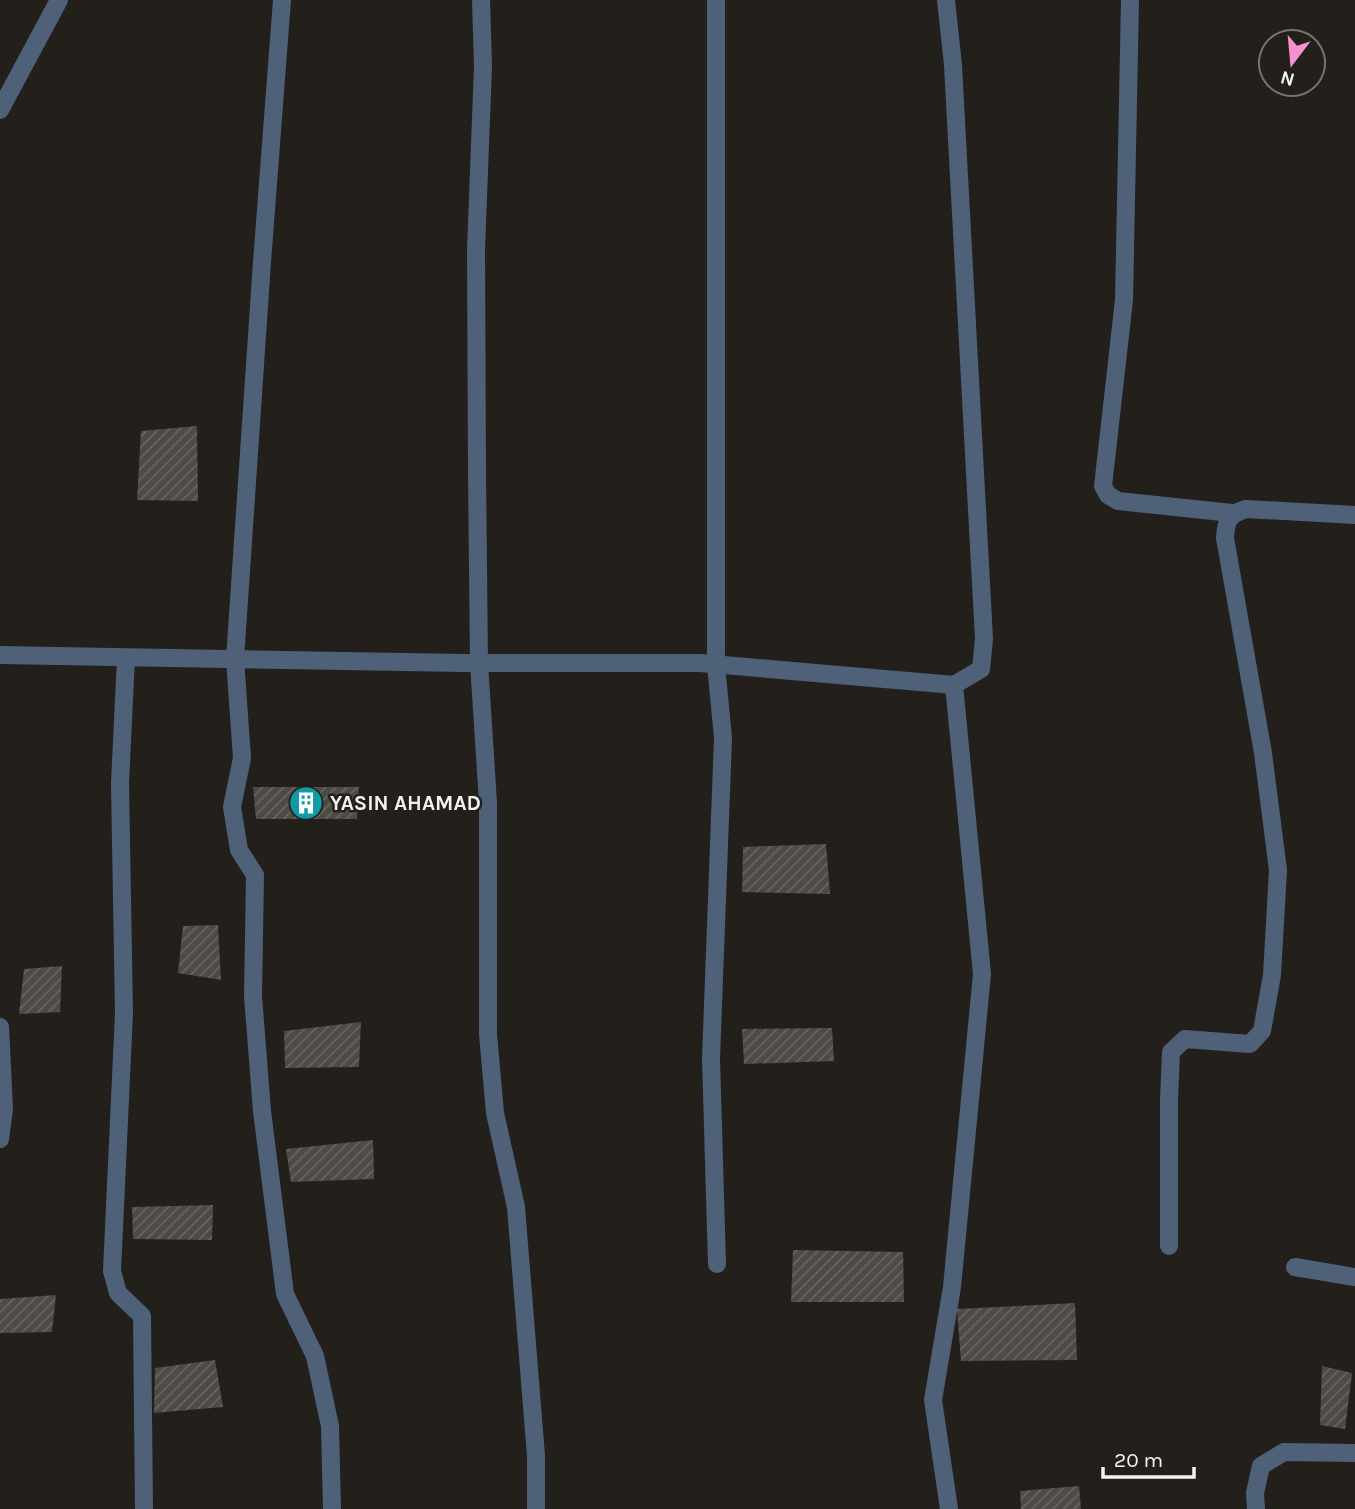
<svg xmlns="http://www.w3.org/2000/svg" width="1355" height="1509" viewBox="0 0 1355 1509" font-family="Karla,sans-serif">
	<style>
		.building { fill: url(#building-hatch) }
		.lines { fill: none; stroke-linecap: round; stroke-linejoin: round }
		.minor { stroke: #4e6179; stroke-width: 18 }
		.labels { text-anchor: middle; stroke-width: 5; stroke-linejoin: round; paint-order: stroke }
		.poi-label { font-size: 21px; font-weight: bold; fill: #f4f2ef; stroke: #23201c; text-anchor: start }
	</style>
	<defs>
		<pattern id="building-hatch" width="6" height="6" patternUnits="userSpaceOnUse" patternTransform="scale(1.75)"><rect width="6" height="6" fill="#4e4a45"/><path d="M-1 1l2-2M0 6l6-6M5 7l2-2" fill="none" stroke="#686560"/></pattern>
	</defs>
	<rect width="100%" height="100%" fill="#23201c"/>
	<g class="building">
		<path d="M197,426L198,501L137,500L141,431Z"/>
		<path d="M253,787H359L357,819H256Z"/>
		<path d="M826,844L830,894L742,892L743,847Z"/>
		<path d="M218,925L221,980L178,973L183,926Z"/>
		<path d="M62,966L60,1012L19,1014L24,969Z"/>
		<path d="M361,1022L359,1067L285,1068L284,1031Z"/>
		<path d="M832,1028L834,1061L744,1064L742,1029Z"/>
		<path d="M373,1140L374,1179L291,1182L286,1149Z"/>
		<path d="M213,1205L212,1240L133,1239L132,1207Z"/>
		<path d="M793,1250L903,1252L904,1302H791Z"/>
		<path d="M56,1295L52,1332L0,1333V1299Z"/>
		<path d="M1075,1303L1077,1360L961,1361L957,1309Z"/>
		<path d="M215,1360L223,1407L154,1413L155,1368Z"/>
		<path d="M1322,1366L1352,1373L1345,1429L1320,1425Z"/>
		<path d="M1079,1486L1081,1509H1021L1020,1491Z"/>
	</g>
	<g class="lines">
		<g class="minor">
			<path d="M282,0L262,262L235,659L242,758L232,807L239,850L255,875L253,996L262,1111L285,1294L315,1356L330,1426L332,1509"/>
			<path d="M481,0L483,66L476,250L477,472L479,663L488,803V1034L495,1113L516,1207L536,1456V1509"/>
			<path d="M716,0V665L723,738L711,1059L717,1264"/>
			<path d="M1130,0L1124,300L1103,486L1108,495L1118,501L1232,513"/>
			<path d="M0,110L59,0"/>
			<path d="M0,655L464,663H700L954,685L981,669L984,639L953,65L946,0"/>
			<path d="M126,658L120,783L124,1013L112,1271L118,1293L142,1316L144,1509"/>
			<path d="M0,1027L4,1109L0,1139"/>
			<path d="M1169,1246V1100L1171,1052L1185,1039L1250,1044L1262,1031L1272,975L1278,870L1263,753L1225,538C1226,520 1229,514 1246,509L1355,515"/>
			<path d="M1295,1267L1355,1277"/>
			<path d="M949,1509L933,1400L952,1287L982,974L954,685"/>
			<path d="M1256,1509L1255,1493L1261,1466L1284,1452L1355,1453"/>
		</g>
	</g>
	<defs>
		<g id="building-disc" transform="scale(1.75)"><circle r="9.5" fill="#0f9aa8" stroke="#23201c"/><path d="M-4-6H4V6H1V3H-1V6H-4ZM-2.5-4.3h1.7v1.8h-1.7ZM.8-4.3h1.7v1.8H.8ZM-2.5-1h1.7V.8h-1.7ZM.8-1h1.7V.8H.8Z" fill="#fff"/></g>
	</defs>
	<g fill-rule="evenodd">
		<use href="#building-disc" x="306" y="803"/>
	</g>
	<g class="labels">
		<g class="poi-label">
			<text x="330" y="810">YASIN AHAMAD</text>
		</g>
	</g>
	<g transform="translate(1292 63) rotate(196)"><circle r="33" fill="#23201c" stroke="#777470" stroke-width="2"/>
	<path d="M0-5L12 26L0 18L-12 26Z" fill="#f690cf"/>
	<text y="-10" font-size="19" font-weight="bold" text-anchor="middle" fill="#f4f2ef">N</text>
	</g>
	<path d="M1103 1467v10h91v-10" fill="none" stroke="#f4f2ef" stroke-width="3.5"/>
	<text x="1114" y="1467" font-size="21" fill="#f4f2ef" stroke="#23201c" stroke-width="5" paint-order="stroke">20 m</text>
</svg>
